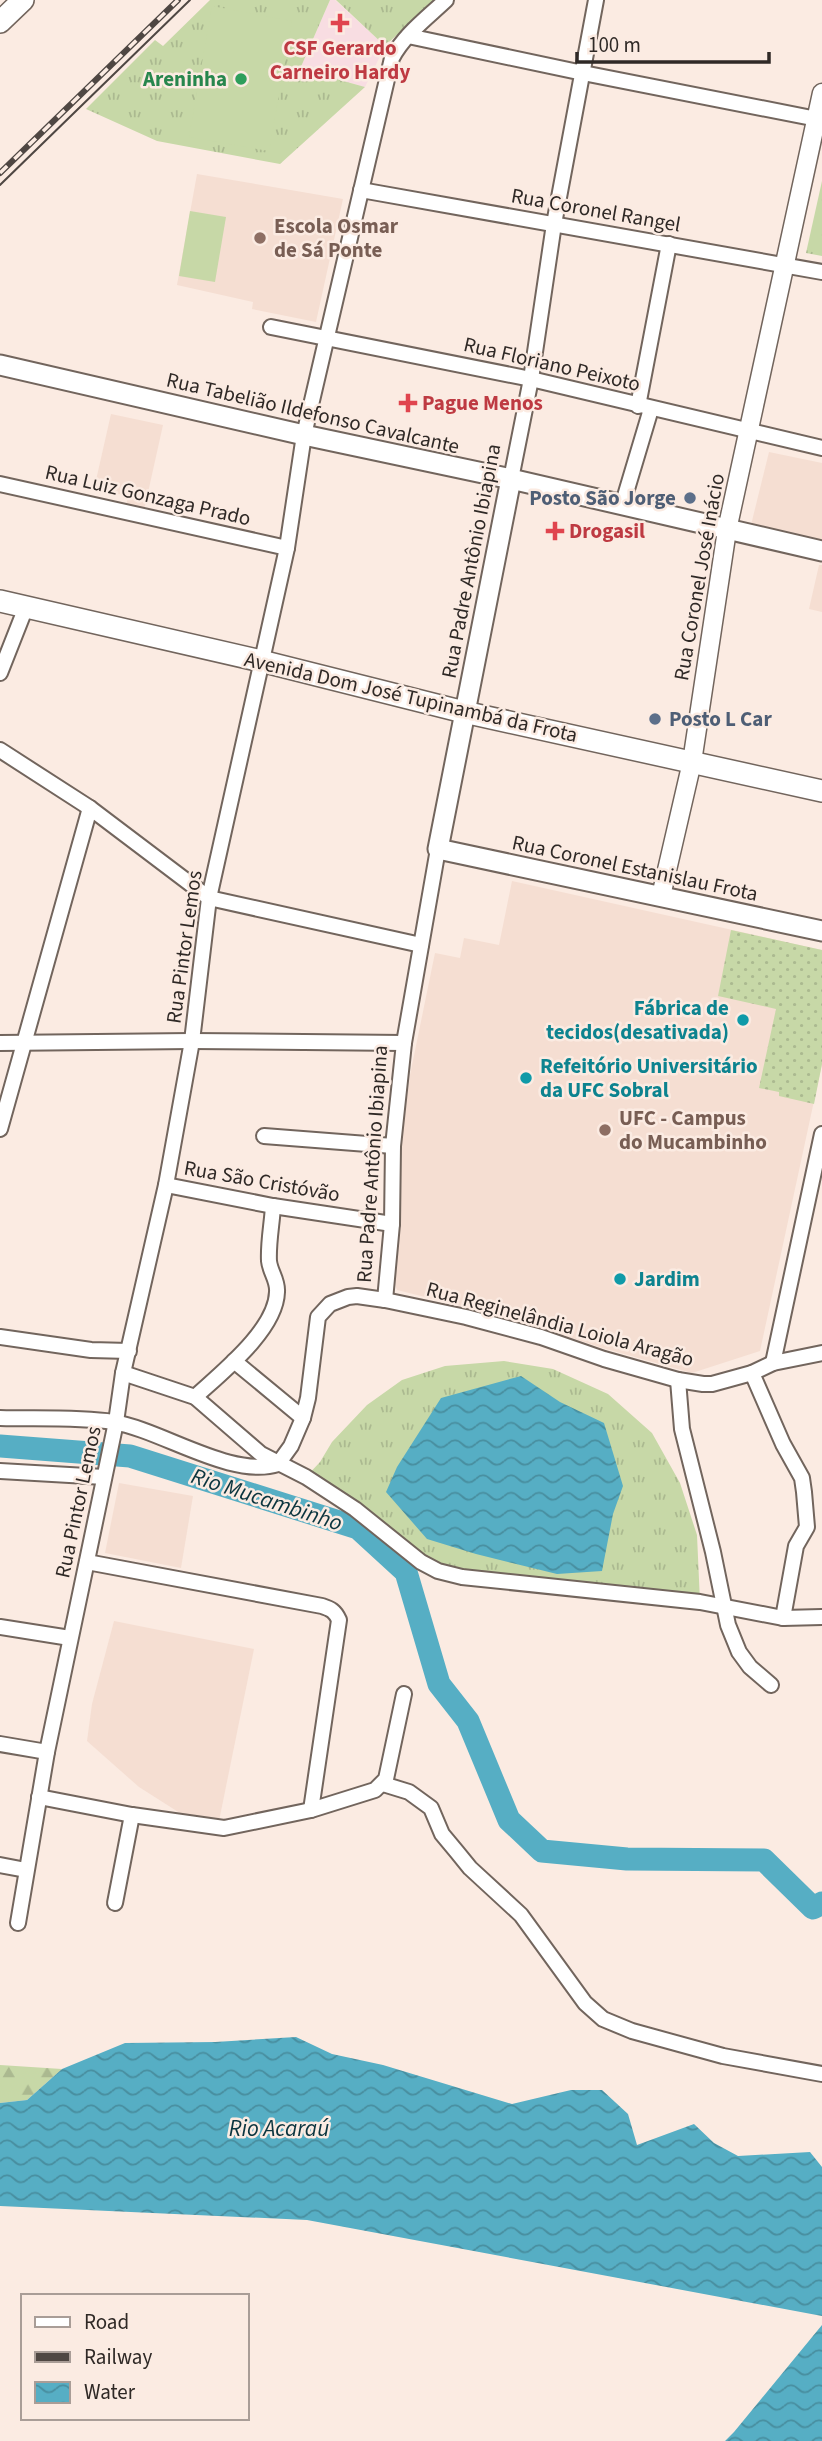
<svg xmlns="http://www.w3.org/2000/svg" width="822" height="2441" viewBox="0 0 822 2441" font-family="'Source Sans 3',sans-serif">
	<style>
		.built { fill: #f5ded2 }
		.medical { fill: #f8dde2 }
		.grass { fill: url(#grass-tufts) }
		.forest { fill: url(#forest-firs) }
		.garden { fill: url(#garden-dots) }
		.pitch { fill: #c7d8a7 }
		.water { fill: url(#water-waves) }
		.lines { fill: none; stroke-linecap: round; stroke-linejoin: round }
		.river { stroke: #56aec4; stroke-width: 23 }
		.minor-casing { stroke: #72655d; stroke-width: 18 }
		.tertiary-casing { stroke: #72655d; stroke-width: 21 }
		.secondary-casing { stroke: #72655d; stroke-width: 23 }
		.primary-casing { stroke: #72655d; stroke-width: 24 }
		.minor { stroke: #fff; stroke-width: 14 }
		.tertiary { stroke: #fff; stroke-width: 18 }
		.secondary { stroke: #fff; stroke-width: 19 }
		.primary { stroke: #fff; stroke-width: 21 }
		.tram { stroke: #4f4743; stroke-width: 2 }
		.rail-casing { stroke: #4f4743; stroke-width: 6 }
		.rail { stroke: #fbebe2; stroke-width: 3.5; stroke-dasharray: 10; stroke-linecap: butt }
		.health-dot { fill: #e0444e; stroke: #fbebe2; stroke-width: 2.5 }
		.leisure-dot { fill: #2e9e5b; stroke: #fbebe2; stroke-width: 2.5 }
		.education-dot { fill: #8d6e63; stroke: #fbebe2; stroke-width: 2.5 }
		.service-dot { fill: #5c6f8a; stroke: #fbebe2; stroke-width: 2.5 }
		.culture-dot { fill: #0f9aa8; stroke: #fbebe2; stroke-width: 2.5 }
		.labels { text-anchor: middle; stroke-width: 5; stroke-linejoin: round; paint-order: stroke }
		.health-label { font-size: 21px; font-weight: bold; fill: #be3a42; stroke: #fbebe2; text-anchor: start }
		.leisure-label { font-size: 21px; font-weight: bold; fill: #27864d; stroke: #fbebe2; text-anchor: end }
		.street-label { font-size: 21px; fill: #2f2926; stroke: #fbebe2 }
		.education-label { font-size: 21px; font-weight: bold; fill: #785e54; stroke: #fbebe2; text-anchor: start }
		.service-label { font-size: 21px; font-weight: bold; fill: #4e5e75; stroke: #fbebe2; text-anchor: end }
		.culture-label { font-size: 21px; font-weight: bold; fill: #0d838f; stroke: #fbebe2; text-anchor: start }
		.water-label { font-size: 23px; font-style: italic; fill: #0b353f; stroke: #fbebe2 }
	</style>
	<defs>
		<pattern id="grass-tufts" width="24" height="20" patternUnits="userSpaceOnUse" patternTransform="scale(1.75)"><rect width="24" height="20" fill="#c7d8a7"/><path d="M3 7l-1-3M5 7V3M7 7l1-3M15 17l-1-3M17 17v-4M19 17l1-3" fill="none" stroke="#abb990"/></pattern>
		<pattern id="forest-firs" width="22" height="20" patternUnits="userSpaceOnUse" patternTransform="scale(1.75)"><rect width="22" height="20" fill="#c7d8a7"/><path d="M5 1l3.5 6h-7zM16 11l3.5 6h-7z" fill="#abb990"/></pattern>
		<pattern id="garden-dots" width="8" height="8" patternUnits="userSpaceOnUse" patternTransform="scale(1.75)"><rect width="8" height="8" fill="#c7d8a7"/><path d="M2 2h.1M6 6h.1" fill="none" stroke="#abb990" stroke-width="1.8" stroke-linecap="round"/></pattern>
		<pattern id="water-waves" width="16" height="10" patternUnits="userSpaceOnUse" patternTransform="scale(1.75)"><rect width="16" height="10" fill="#56aec4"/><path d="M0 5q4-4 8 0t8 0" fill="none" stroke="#488e9f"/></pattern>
	</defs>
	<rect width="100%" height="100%" fill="#fbebe2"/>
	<g class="built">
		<path d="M197,174L343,199L316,322L252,309L253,302L177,285Z"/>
		<path d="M111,414L163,425L143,515L125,511L128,496L94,489Z"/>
		<path d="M769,452L822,463V543L751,525Z"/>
		<path d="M819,565H822V612L809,609Z"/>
		<path d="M512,881L822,950V1064L760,1351L692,1373L599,1347L525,1322L397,1290L392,1277L400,1154L410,1075L435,953L460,958L464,938L499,945Z"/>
		<path d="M119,1483L193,1496L181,1568L105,1553Z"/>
		<path d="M114,1621L254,1649L219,1821L183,1815L139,1787L87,1741L92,1704Z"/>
	</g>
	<path class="medical" d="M330,0H335L385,46L365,87L300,69Z"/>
	<g class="grass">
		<path d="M210,0H330L300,69L365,87L280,164L157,141L86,109L155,40L163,46Z"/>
		<path d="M336,0H434L385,46Z"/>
		<path d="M822,181V256L806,253Z"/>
		<path d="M504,1361L553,1369L608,1394L652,1433L680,1483L697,1535L700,1602L438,1571L306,1477L320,1462L332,1442L367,1405L402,1380L445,1366Z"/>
	</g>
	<path class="forest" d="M0,2065L62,2069L27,2100L0,2103Z"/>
	<path class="garden" d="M731,930L822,950V1064L814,1104L779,1096V1092L759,1088L776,1009L718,996Z"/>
	<g class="pitch">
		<path d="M212,6L292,21L269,151L189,137Z"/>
		<path d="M190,211L226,217L215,282L179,276Z"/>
	</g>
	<g class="water">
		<path d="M521,1376L560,1402L604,1423L623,1486L613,1514L602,1571L557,1574L476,1554L427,1539L386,1492L397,1467L441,1398Z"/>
		<path d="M296,2037L332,2054L383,2065L512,2104L571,2090H602L628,2114L637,2145L694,2124L714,2143L738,2156L810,2152L822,2167V2316L307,2220L0,2206V2103L27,2100L62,2069L125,2043L215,2042Z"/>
		<path d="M822,2325V2441H725L734,2432Z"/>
	</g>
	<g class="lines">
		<path class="river" d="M0,1446L130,1456L358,1528L406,1572L439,1684L468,1721L509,1820L542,1851L627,1859L764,1860L813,1908L822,1903"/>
		<g class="minor-casing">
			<g id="minor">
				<path d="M408,36L583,73L817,119"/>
				<path d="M361,190L822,272"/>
				<path d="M271,327L531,379L822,448"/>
				<path d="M638,406L669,244"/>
				<path d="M511,479L531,379L554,224L596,0"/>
				<path d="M0,484L287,548"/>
				<path d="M622,506L651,409"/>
				<path d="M0,673L26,607"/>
				<path d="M0,750L90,808L209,898L421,945"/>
				<path d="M0,1043L192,1041L404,1043"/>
				<path d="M0,1129L90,808"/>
				<path d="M264,1136L393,1146"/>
				<path d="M166,1185L273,1206L392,1224"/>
				<path d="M385,1300L392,1224L393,1146L404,1043L438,849"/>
				<path d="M0,1337L91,1350L129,1351"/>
				<path d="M234,1361L303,1418"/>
				<path d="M773,1363L822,1134"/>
				<path d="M123,1373L195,1397L261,1454L306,1477L355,1509L421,1562L438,1571L462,1577L700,1602L783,1618L822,1617"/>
				<path d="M752,1373L783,1444L802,1478L804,1492L807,1527L796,1546L783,1618"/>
				<path d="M678,1380L682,1429L713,1552L728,1625L739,1652L750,1667L771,1685"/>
				<path d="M195,1397C221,1373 276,1330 277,1292C278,1280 270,1272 269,1261C268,1243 272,1224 273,1206"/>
				<path d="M0,1418C36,1419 78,1417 113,1422C162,1430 231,1479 278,1464"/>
				<path d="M278,1464L291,1446L303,1418L308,1398L318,1317L330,1304L348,1297L357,1296L385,1300L466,1317L541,1337L604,1359L678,1380L703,1384H712L752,1373L773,1363L822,1353"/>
				<path d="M0,1471L104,1477"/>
				<path d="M87,1562L322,1606C331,1609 335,1611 339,1620L311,1810"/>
				<path d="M0,1627L70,1638"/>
				<path d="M0,1744L47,1752"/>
				<path d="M383,1784L409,1792L431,1808L442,1834L457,1852L470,1868L521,1915L585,2003L603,2019L632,2031L723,2056L822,2074"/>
				<path d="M39,1797L132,1815L224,1828L311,1810L375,1790L386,1779L404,1694"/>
				<path d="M0,1865L26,1870"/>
				<path d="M115,1903L132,1815"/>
				<path d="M18,1923L47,1752L116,1422L123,1373L166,1185L192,1041L209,898L287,548L304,435L392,58C404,35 427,18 446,0"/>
			</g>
		</g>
		<g class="tertiary-casing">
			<path id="tertiary" d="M661,896L692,762L727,530L822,93"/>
		</g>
		<g class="secondary-casing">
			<g id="secondary">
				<path d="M0,365L304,435L511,479L822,551"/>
				<path d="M511,479L438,849L822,931"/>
			</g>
		</g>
		<g class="primary-casing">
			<g id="primary">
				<path d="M0,22L23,0"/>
				<path d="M0,601L261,661L464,712L822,791"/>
			</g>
		</g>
		<use href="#minor" class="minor"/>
		<use href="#tertiary" class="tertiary"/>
		<use href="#secondary" class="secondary"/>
		<use href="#primary" class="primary"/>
		<path class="tram" d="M0,185L190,0"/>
		<g class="rail-casing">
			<path id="rail" d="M0,173L178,0"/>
		</g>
		<use href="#rail" class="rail"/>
	</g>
	<g class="health-dot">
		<path d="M336.5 12.5h7v7h7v7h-7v7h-7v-7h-7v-7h7z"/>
		<path d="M404.5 392.5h7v7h7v7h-7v7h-7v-7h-7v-7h7z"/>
		<path d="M551.5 520.5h7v7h7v7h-7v7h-7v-7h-7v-7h7z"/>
	</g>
	<circle class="leisure-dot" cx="241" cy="79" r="7"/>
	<g class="education-dot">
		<circle cx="260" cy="238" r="7"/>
		<circle cx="605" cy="1130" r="7"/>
	</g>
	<g class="service-dot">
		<circle cx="690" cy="498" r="7"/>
		<circle cx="655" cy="719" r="7"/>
	</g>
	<g class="culture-dot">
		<circle cx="743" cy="1020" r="7"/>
		<circle cx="526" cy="1078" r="7"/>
		<circle cx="620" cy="1279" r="7"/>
	</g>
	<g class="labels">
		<g class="health-label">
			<text x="340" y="55" text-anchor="middle">CSF Gerardo<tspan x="340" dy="24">Carneiro Hardy</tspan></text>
			<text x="422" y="410">Pague Menos</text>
			<text x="569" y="538">Drogasil</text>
		</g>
		<g class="leisure-label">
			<text x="227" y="86">Areninha</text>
		</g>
		<g class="street-label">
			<text transform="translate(596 210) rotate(10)" y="7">Rua Coronel Rangel</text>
			<text transform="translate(552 364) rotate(13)" y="7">Rua Floriano Peixoto</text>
			<text transform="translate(313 413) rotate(13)" y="7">Rua Tabelião Ildefonso Cavalcante</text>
			<text transform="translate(148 495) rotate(13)" y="7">Rua Luiz Gonzaga Prado</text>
			<text transform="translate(471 561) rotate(-79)" y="7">Rua Padre Antônio Ibiapina</text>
			<text transform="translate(699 577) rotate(-80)" y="7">Rua Coronel José Inácio</text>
			<text transform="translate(411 697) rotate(13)" y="7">Avenida Dom José Tupinambá da Frota</text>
			<text transform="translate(635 868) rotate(12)" y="7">Rua Coronel Estanislau Frota</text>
			<text transform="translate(184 947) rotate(-82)" y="7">Rua Pintor Lemos</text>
			<text transform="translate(372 1164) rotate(-86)" y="7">Rua Padre Antônio Ibiapina</text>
			<text transform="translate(262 1181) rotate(10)" y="7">Rua São Cristóvão</text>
			<text transform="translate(560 1324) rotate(15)" y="7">Rua Reginelândia Loiola Aragão</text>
			<text transform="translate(78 1502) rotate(-78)" y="7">Rua Pintor Lemos</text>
		</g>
		<g class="education-label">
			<text x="274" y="233">Escola Osmar<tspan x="274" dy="24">de Sá Ponte</tspan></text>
			<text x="619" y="1125">UFC - Campus<tspan x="619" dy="24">do Mucambinho</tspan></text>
		</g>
		<g class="service-label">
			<text x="676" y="505">Posto São Jorge</text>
			<text x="669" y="726" text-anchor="start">Posto L Car</text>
		</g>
		<g class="culture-label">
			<text x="729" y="1015" text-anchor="end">Fábrica de<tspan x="729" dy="24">tecidos(desativada)</tspan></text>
			<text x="540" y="1073">Refeitório Universitário<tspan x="540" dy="24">da UFC Sobral</tspan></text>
			<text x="634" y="1286">Jardim</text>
		</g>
		<g class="water-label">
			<text transform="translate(267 1499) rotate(18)" y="8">Rio Mucambinho</text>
			<text x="279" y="2136">Rio Acaraú</text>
		</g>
	</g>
	<rect x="21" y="2294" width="228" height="126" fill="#fbebe2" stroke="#a99d97" stroke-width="2"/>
	<rect x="35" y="2317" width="35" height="10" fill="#ffffff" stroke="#a99d97" stroke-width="2"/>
	<text x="84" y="2329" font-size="21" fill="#2f2926">Road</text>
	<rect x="35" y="2352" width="35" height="10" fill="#4f4743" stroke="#a99d97" stroke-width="2"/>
	<text x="84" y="2364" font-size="21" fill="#2f2926">Railway</text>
	<rect x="35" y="2382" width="35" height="21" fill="url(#water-waves)" stroke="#a99d97" stroke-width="2"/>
	<text x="84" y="2399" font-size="21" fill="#2f2926">Water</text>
	<path d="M577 52v10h192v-10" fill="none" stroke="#2f2926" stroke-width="3.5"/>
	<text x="588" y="52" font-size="21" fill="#2f2926" stroke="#fbebe2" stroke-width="5" paint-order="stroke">100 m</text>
</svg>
